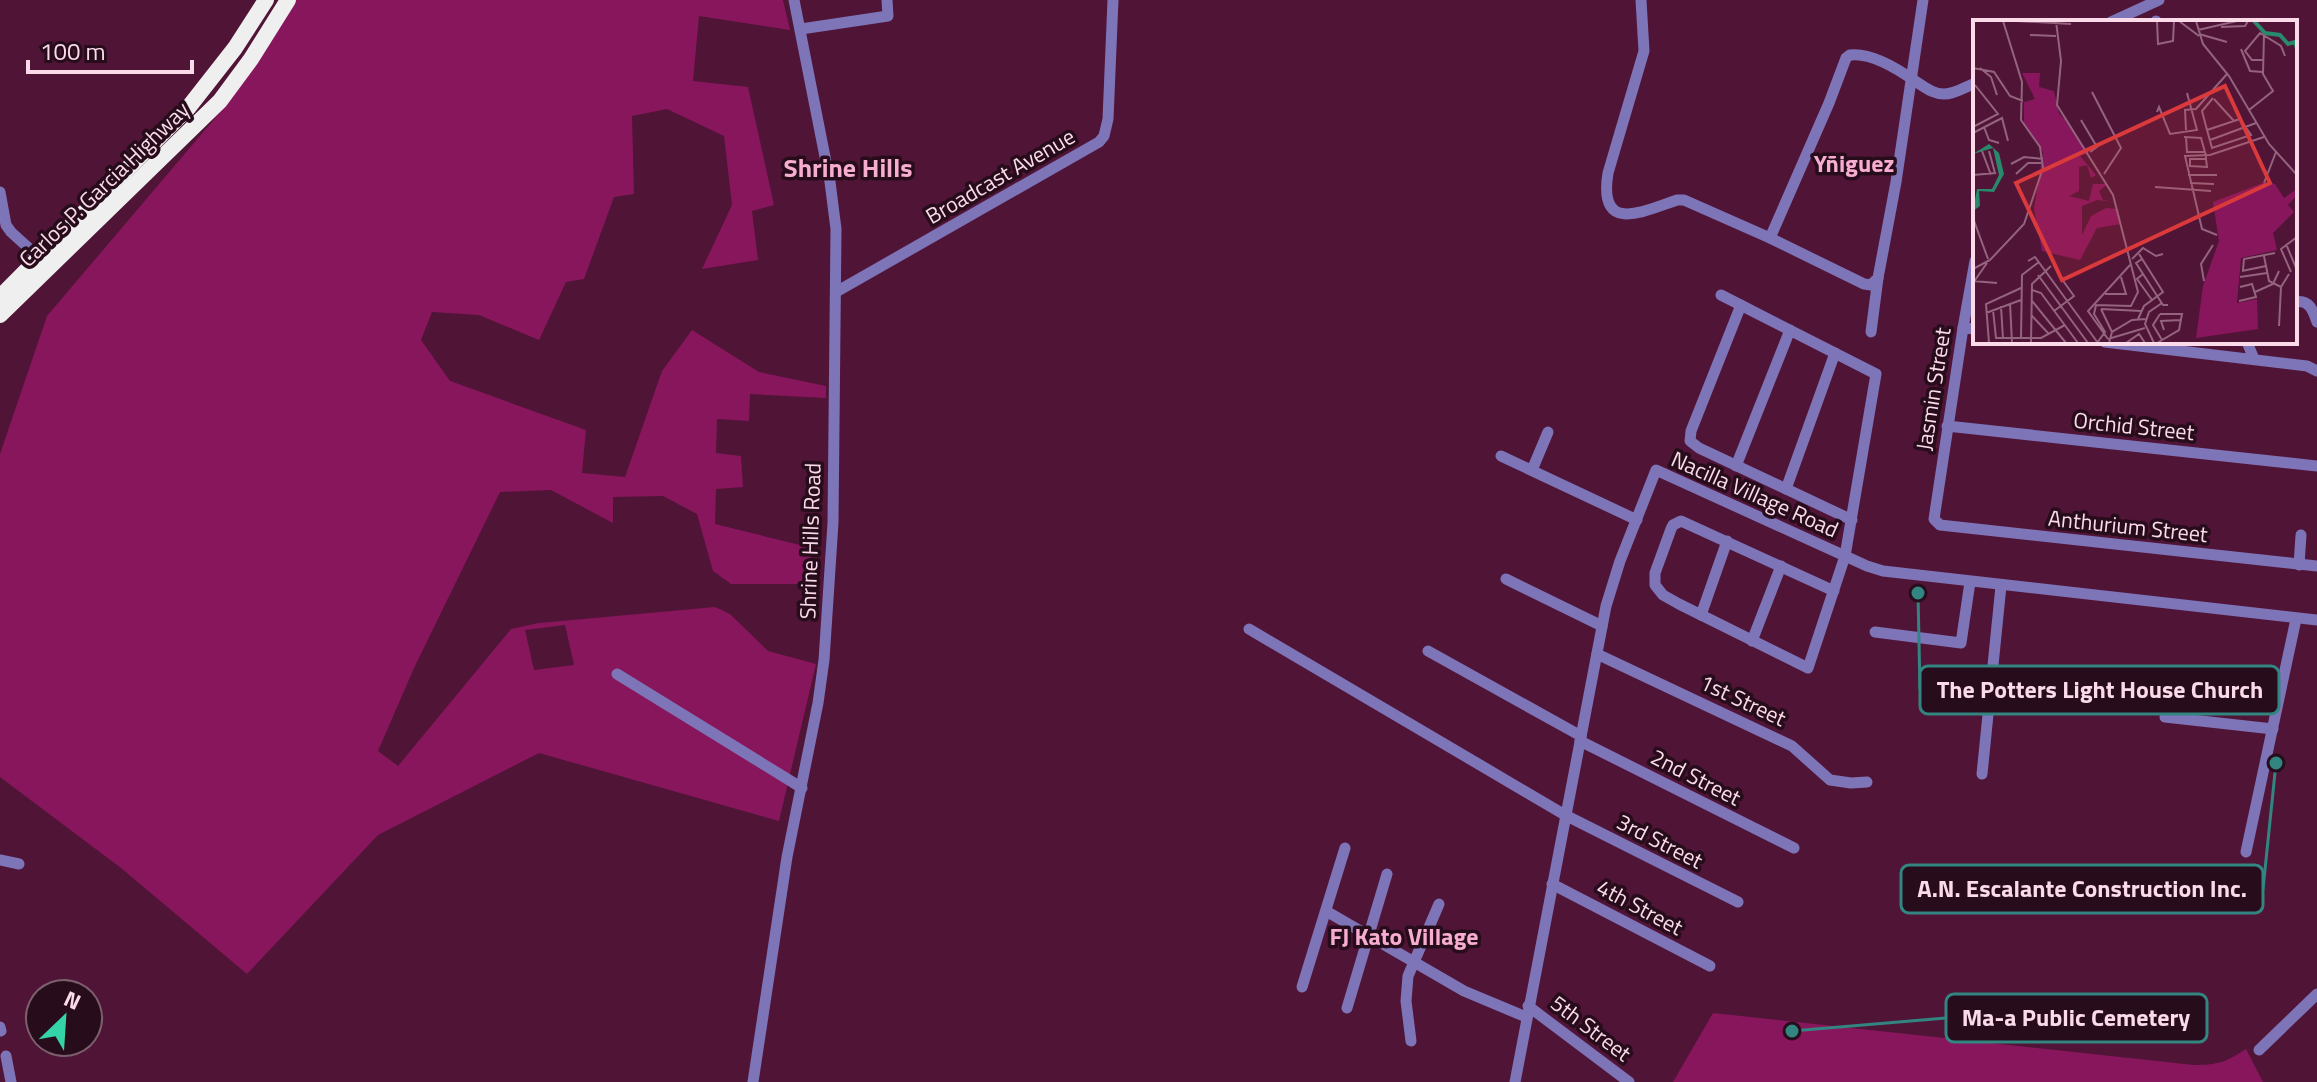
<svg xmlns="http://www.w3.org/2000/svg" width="2317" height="1082" viewBox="0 0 2317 1082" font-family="'Titillium Web',sans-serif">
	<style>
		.green { fill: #88165c; fill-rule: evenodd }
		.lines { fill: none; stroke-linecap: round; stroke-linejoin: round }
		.minor { stroke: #7e74b8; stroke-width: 11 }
		.highway { stroke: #efefef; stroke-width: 16 }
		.labels { text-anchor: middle; stroke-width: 7; stroke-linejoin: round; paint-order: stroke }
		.street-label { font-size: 22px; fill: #fbdbe9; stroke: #270d1b }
		.neighbourhood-label { font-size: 24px; font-weight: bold; fill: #f7add0; stroke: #270d1b }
		.quarter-label { font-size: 26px; font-weight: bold; fill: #f7add0; stroke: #270d1b }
		.inset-river { fill: none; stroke: #28896d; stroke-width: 4 }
		.inset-road { fill: none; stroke: #94647e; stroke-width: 2 }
		.view { fill: #da3a3b; fill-opacity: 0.15; stroke: #da3a3b; stroke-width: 4 }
		.inset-edge { fill: none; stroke: #fbdbe9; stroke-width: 4 }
		.leader { fill: none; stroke: #328580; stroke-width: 3 }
		.callout-dot { fill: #328580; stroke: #270d1b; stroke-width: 3 }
		.callout { fill: #270d1b; stroke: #328580; stroke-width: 3 }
		.callout-label { font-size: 24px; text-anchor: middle; font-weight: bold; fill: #fbdbe9 }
	</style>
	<rect width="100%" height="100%" fill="#501437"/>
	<g class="green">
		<path d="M286,0H783L790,30L699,16L693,81L748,87L774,205L752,211L758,260L702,269L732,205L724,136L667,109L632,116L634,194L614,197L584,279L566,282L539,340L479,315L432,312L421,340L450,381L586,430L582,473L625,477L662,371L692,330L759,372L826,386V398L750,394L749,421L717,419L716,453L741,456L743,487L716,489L715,524L812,548L808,584H731L713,571L697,514L663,496L613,497V523L551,490L500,492L414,668L378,751L398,766L511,629L539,623L715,607L730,614L768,651L816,664L779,821L539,753L378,835L247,974L121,868L0,777V454L47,316L233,97ZM565,625L574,665L534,670L525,630Z"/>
		<path d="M1713,1013L2194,1065C2218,1065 2226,1062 2246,1049L2263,1082H1673Z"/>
	</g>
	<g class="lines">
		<g class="minor">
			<path d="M1641,0L1644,51L1608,173C1598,234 1642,212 1677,200H1684L1770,238L1864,284L1871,285L1878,278L1896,182L1923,0"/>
			<path d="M2156,21V22"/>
			<path d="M2111,22L2159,0"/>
			<path d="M801,29L888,16L887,0"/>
			<path d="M0,192L6,225L11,232L44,262"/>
			<path d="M1770,238L1829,103L1846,58L1850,55C1871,52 1898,69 1915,81C1925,87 1932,94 1944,94C1955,94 1965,87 1975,83"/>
			<path d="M1975,261L1963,328L1934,519L1940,525L2317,566"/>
			<path d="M836,292L1099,142L1104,136L1108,119L1113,0"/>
			<path d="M1721,295L1876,374L1845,556L1808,668L1679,604L1663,595L1655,585V573L1671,529L1673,525L1681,521L1834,591"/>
			<path d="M2295,302C2309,299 2313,310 2317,322"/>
			<path d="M1741,305L1691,431L1690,441L1699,448L1852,520"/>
			<path d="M1963,328L1975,329"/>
			<path d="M1871,332L1878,278"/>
			<path d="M2105,342L2307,366L2317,371"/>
			<path d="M2247,342L2254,359"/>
			<path d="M1947,426L2317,466"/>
			<path d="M1501,456L1637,520"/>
			<path d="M1736,466L1790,330"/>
			<path d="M1532,470L1548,432"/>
			<path d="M1786,489L1835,353"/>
			<path d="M2299,565L2301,535"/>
			<path d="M1506,579L1602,626"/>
			<path d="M1701,615L1727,541"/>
			<path d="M1249,629L1565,815L1738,902"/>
			<path d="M1875,632L1961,643L1970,582"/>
			<path d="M1752,641L1781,566"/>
			<path d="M1428,651L1581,736"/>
			<path d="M1597,654L1792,746L1830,780L1851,783L1867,782"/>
			<path d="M617,674L802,788"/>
			<path d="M2165,717L2273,729"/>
			<path d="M1580,741L1794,848"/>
			<path d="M1982,774L2001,586"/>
			<path d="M2246,852L2296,619"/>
			<path d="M0,860L19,864"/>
			<path d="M1552,884L1710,966"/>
			<path d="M1326,911L1464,991L1526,1017"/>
			<path d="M1302,987L1345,848"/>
			<path d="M1528,1006L1629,1082"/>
			<path d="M1347,1008L1387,874"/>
			<path d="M0,1027L1,1031"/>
			<path d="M1411,1041L1406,1001L1408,976L1439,904"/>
			<path d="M2259,1050L2317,994"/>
			<path d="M6,1056L11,1082"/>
			<path d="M753,1082L787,857L818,703L824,660L833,523L836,229L830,182L794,0"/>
			<path d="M1515,1082L1606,606L1620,561L1656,470L1867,566L1883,571L2317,620"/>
		</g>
		<g class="highway">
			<path d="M0,297L188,108L235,48L266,0"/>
			<path d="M0,315L220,101L251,59L288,0"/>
		</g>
	</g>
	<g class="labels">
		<g class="street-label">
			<text transform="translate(1000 176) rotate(-30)" y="8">Broadcast Avenue</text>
			<text transform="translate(104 184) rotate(-44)" y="8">Carlos P. Garcia Highway</text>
			<text transform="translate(1933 389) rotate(-81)" y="8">Jasmin Street</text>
			<text transform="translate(2134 426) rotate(6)" y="8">Orchid Street</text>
			<text transform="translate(1755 494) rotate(24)" y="8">Nacilla Village Road</text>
			<text transform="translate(2128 526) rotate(6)" y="8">Anthurium Street</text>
			<text transform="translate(810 541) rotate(-88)" y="8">Shrine Hills Road</text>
			<text transform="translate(1743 700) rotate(25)" y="8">1st Street</text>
			<text transform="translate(1696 777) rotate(27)" y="8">2nd Street</text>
			<text transform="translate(1660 841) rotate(27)" y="8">3rd Street</text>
			<text transform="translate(1640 907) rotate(28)" y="8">4th Street</text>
			<text transform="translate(1591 1028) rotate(37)" y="8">5th Street</text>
		</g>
		<g class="neighbourhood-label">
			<text x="1854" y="172">Yñiguez</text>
			<text x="1404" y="945">FJ Kato Village</text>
		</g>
		<g class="quarter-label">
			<text x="848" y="177">Shrine Hills</text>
		</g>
	</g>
	<g transform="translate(1973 20)">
		<rect width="324" height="324" fill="#501437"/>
		<path d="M49,53H67L66,67L81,71L86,93L91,99L95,96L92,100L116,133L107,136L123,155L118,158L114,145L106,147V171L96,176L116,181L120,164H135L126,171L130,180L141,182L124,180L109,186V215L118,196L133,188L145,189L148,204L124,208L107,240L69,231L61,189L70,132L51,103V82L62,79ZM290,163L302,164L311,178L324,169V175L315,185L321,192L300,213L304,230L268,238L264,283L284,279L285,309L223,318L230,266L246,221L240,182Z" fill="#88165c"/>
		<path d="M16,124L26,133L31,154L21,172L6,171L7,186L0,191L4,169H19L26,155L20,128L0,134Z" fill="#28896d"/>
		<path class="inset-river" d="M281,1L292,13L307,15L315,24L322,22L324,28"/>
		<path class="inset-road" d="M43,1L98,4M83,1L88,41L84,85L140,175L165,272L158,286L123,285L121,294L132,312L124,323M184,1L185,24L200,21L201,1M206,1L226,16M223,1L230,24L256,56L296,124L324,155M248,7L272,6L275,1M225,10L264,1M226,14L254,22M57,15L83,16M268,29L277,51L290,52M290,40H279L272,31L287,13L308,26L312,36M0,48L21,52L37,76L50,81M7,48L18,57L24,75M119,72L148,128L131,154M241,79L261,101M276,90L300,71L290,54L291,15M184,92L186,87L197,114L224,110L214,73M108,100L124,127L117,132M0,107L25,94L2,65M11,107L16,120L26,123M213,110L212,90L223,89L254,54M234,110L267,99L278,115L239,128L234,110L229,91L240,78M0,113L29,98L35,121M211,117L228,118L233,136V139L234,147L217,146V139H233M213,117L214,132H232M237,120L283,103M9,131L18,155M38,144L51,137L70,139M43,154L55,143H68M0,155L22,153L16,131M215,155H244M217,163L241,164M291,163L303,132M182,167L238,171M0,198L15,239M244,215L229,209L212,136L237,135L291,117M313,224L324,250M291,236L296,261L308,267M159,239L170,228L183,236L190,234M169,239L163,243L190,285H195M55,241L62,237L125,323M0,249L17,240L51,204L70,148L67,127L48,100L49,62L30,1M270,250L271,239L302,233M269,251L293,246M318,252L308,229L324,217M170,254L164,259L179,280M65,255L115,323M267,257L294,253M0,261L24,263M231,261L228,244L240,225M0,263L14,243M59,270L68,273L105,323M282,272L300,264L306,251M132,274H153L148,257M59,281L93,323M266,281L283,277L279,264L267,267M37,283L39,323M28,286L30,319M128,289L168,291M128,289L139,312M20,290L23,318H68L92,305M81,291L101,276L88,258M13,293L48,280M187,294L180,305L189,320M59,296L76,314M165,299L171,286L190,272L166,234M306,306L308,267L316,254M191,310L188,301L208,300M48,319L49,255L66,242M135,319L115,291L157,245M135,319L172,308M16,323L13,284L48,268M58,323L59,264L78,246M136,323L139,312L159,300L173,299M153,323L166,314L172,323M181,323L172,304L176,292L189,283M184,323L206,310L209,294H187"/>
		<path class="view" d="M252,66L297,163L89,260L43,163Z"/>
		<rect width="324" height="324" class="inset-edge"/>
	</g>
	<path class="leader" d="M1918 593L1920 690M2276 763L2263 889M1792 1031L1946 1018"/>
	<g class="callout-dot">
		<circle cx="1918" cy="593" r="8"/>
		<circle cx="2276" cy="763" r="8"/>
		<circle cx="1792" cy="1031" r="8"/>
	</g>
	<g class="callout">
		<rect x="1920" y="666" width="359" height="48" rx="8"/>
		<rect x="1901" y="865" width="362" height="48" rx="8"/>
		<rect x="1946" y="994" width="261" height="48" rx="8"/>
	</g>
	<g class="callout-label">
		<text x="2100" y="698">The Potters Light House Church</text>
		<text x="2082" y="897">A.N. Escalante Construction Inc.</text>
		<text x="2076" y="1026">Ma-a Public Cemetery</text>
	</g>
	<g transform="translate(64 1018) rotate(25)"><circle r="38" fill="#270d1b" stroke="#7c5f6d" stroke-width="2"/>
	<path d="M0-6L14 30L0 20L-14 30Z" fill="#34d4a8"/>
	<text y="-12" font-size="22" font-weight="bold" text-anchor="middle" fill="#fbdbe9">N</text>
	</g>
	<path d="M28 60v12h164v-12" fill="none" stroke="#fbdbe9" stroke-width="4"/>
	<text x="40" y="60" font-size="24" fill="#fbdbe9" stroke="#270d1b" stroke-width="6" paint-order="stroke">100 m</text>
</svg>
